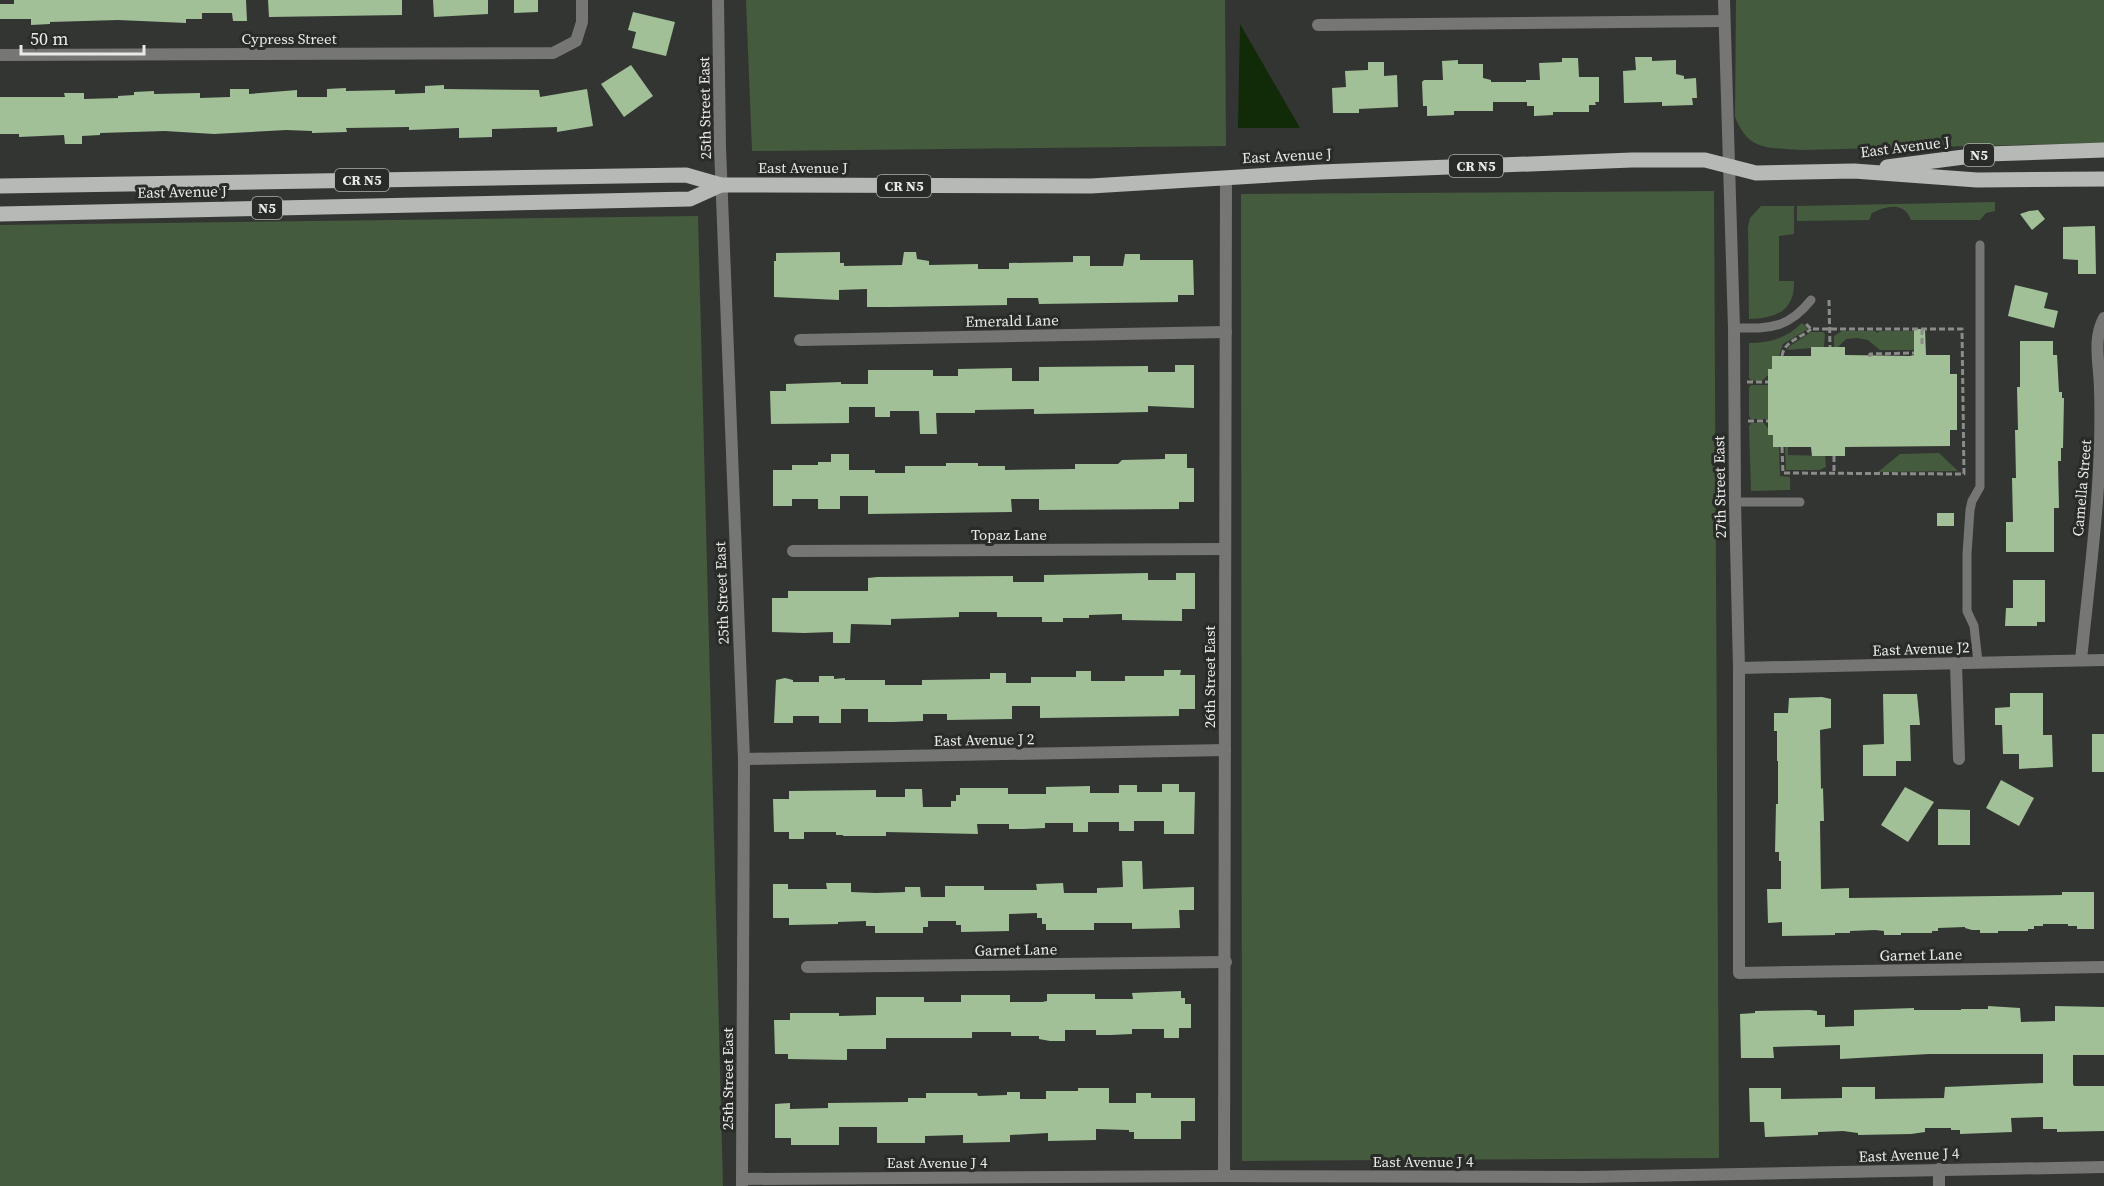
<svg xmlns="http://www.w3.org/2000/svg" width="2104" height="1186" viewBox="0 0 2104 1186" font-family="'Source Serif 4',serif">
	<style>
		.green { fill: #455b3d }
		.water { fill: #112a07 }
		.building { fill: #a1c097 }
		.lines { fill: none; stroke-linecap: round; stroke-linejoin: round }
		.path { stroke: #8b8c8a; stroke-width: 3; stroke-dasharray: 6 3; stroke-linecap: butt }
		.service { stroke: #767775; stroke-width: 9 }
		.minor { stroke: #767775; stroke-width: 12 }
		.tertiary { stroke: #767775; stroke-width: 12 }
		.primary { stroke: #b7b9b6; stroke-width: 15 }
		.labels { text-anchor: middle; stroke-width: 6; stroke-linejoin: round; paint-order: stroke }
		.shield { fill: #292b28; stroke: #afb1ae; stroke-width: 1.5 }
		.shield-label { font-size: 14px; font-weight: bold; fill: #e9eae8 }
		.street-label { font-size: 15px; fill: #e9eae8; stroke: #292b28 }
	</style>
	<rect width="100%" height="100%" fill="#333532"/>
	<g class="green">
		<path d="M746,0H1225L1226,146L752,151Z"/>
		<path d="M1736,0H2104V143L1801,150C1768,147 1749,152 1735,117Z"/>
		<path d="M1714,191L1719,1158L1242,1161L1241,194Z"/>
		<path d="M1995,202V211L1986,213L1980,220H1911C1905,202 1887,205 1872,213L1869,220L1797,221V206Z"/>
		<path d="M1761,206H1794V234L1779,236V281H1794C1795,312 1775,318 1749,319L1748,227L1750,218Z"/>
		<path d="M698,216L723,1186H0V225Z"/>
		<path d="M1802,323L1808,329L1783,344L1779,356H1772V369H1769L1768,375L1763,380L1752,381L1749,378V343C1770,343 1787,338 1802,323Z"/>
		<path d="M1842,331H1875L1877,333L1880,331H1915L1918,346H1914V350H1880L1868,340L1857,338L1846,339L1838,347H1834V336Z"/>
		<path d="M1811,332H1823L1825,334L1824,347L1787,350L1790,346Z"/>
		<path d="M1751,385H1768V419H1751L1749,416V388Z"/>
		<path d="M1751,423H1764L1773,435V447H1779L1780,476L1790,477V490L1751,491L1749,426Z"/>
		<path d="M1785,447H1788V455L1825,456L1826,467L1819,470H1786Z"/>
		<path d="M1939,453L1958,471L1878,472L1900,454Z"/>
	</g>
	<path class="water" d="M1240,24L1300,128H1238Z"/>
	<g class="building">
		<path d="M14,0H246L247,21H233L232,13H202V19H186V23L118,20L50,22V24L31,25V19H0V4H14Z"/>
		<path d="M268,0H402V15L269,17Z"/>
		<path d="M433,0H488V14L434,17Z"/>
		<path d="M514,0H538V12L514,13Z"/>
		<path d="M633,12L675,22L666,56L632,48L636,32L628,30Z"/>
		<path d="M1635,57H1652V61L1676,60V74L1684,76V79L1696,78L1697,98H1692L1693,105L1662,106V102L1624,103L1623,71L1636,70Z"/>
		<path d="M1562,58H1578L1579,77H1599V102H1595L1596,105H1589V112H1553V115L1534,116V106H1527V102H1493V111H1454V115L1427,116V106H1423L1422,82L1424,80H1443L1442,61L1458,60V64H1483V78L1491,80V82H1526V80H1540L1539,63L1562,62Z"/>
		<path d="M1368,62H1384V76L1397,75L1398,107L1359,109V113H1333L1332,88L1346,87L1345,71L1368,70Z"/>
		<path d="M631,65L653,96L624,117L601,84Z"/>
		<path d="M444,85V89L539,90L540,97L587,89L593,126L557,132V127L492,129V137L459,138V128L409,130V127L346,128L347,132L312,133V131L286,130L214,134L165,131L100,133V135L82,136V144H65L64,135L19,137V134H0V97H65L64,93H84V99L118,98V96L134,95V92L154,91V94L200,93V98L230,97V89H249V94L297,90V97H327V89L346,88V91L395,90V94L425,93V86Z"/>
		<path d="M2038,210L2045,219L2032,230L2020,214L2029,211Z"/>
		<path d="M2095,226L2096,274H2078V260L2063,259V227Z"/>
		<path d="M840,252V263H844V266L902,265L904,252H916L917,259L929,261V265L978,264V269H1009V263L1073,262V256H1090V266H1123L1125,254H1140V260H1193L1194,295H1178V302L1039,304L1038,298H1007V305L890,307H867V289L839,290V300L774,297V261H776V253Z"/>
		<path d="M2015,285L2048,293L2044,308L2058,311L2054,328L2008,316Z"/>
		<path d="M1914,329H1925L1926,355H1950V374H1957V430H1950V446L1845,447V456H1812L1811,447H1773V435H1768V369H1772V356H1811V347H1845V355L1910,356L1914,355Z"/>
		<path d="M2020,341H2053V355H2057L2059,392H2062V398H2064L2063,448H2061V461H2058L2059,508H2054V552H2006V522H2013L2012,478H2016L2015,430H2018L2017,387H2020Z"/>
		<path d="M1175,365H1194V408L1148,406V412L1097,413L1034,414V409L975,410V413H936L937,434H920L919,411H890V417H875V407H849V423L771,424L770,391H786V384L841,382V384H868V370H933V376H958V369L1012,368V381H1039V367L1148,366V372H1175Z"/>
		<path d="M831,454H849V470H875V473H905V466H946V463H978V466H1005V470L1075,469V464H1118L1122,460L1165,459V454H1187V468H1194V502H1179V509L1039,510V499H1011L1012,512L868,514V496H840V509H818V499H792V506H773V470H792V465H818V462H831Z"/>
		<rect x="1937" y="513" width="17" height="13"/>
		<path d="M1148,573V580H1176V573H1195V609H1182V621L1122,620V614L1089,615V618H1063V622H1042V617H997V612H959V617L891,619V625L851,624L850,643H833V632L804,633L772,632V598H788V591H868V578L877,577L1013,576V582H1044V575Z"/>
		<path d="M2013,580H2045V622H2037V626H2005L2006,608H2013Z"/>
		<path d="M1164,670H1181L1180,675H1195V709H1179V716L1040,718V706H1012V719L947,720V714H923V721L892,722H868V709H841V723H819V716H793V723H774L776,680L785,678L793,680V682H819V676H834V679L845,678V680H885V685H922V680L990,679V673H1006V683H1031V677H1076V671H1091V681H1125V676H1164Z"/>
		<path d="M2010,693H2043V735H2052L2053,767L2019,769V754H2003L2002,725H1995V708L2010,707Z"/>
		<path d="M1883,694H1917L1920,725H1910L1911,761H1896V776H1863V745L1884,744Z"/>
		<path d="M1822,697L1831,699V728L1820,730L1821,789L1823,788L1824,821H1820L1821,889L1849,888V898L2062,895V892H2094V929H2077V926H2068V924H2043V926H2034V929H2028V931H1998V933H1980V930H1972L1965,928V927L1938,928V931H1932V933H1901V935H1884V931L1875,930L1850,931V933H1835V935L1782,936V922L1768,923L1767,889H1781V861H1779V852H1775L1776,804H1778V761H1777V731H1774V713H1788L1789,698Z"/>
		<rect x="2092" y="734" width="12" height="38"/>
		<path d="M2001,780L2034,798L2019,826L1986,808Z"/>
		<path d="M1162,784H1179V792H1195L1194,834H1164V821H1134V831H1119V822H1088V832H1073V823H1045V828L1024,829H1009V824H977L978,834L886,832V836H843V835H836V832H804V839H789V832H774L773,799H789V791L876,790V797H905V789H922L923,807H951V801H956V795H960V788H1008V794H1046V787L1090,786V793H1119V785H1137V792H1162Z"/>
		<path d="M1905,787L1934,802L1908,842L1881,825Z"/>
		<path d="M1938,809L1970,810V845H1938Z"/>
		<path d="M1122,861H1142L1143,889L1194,887V910H1179L1180,928L1132,929V923H1094V930H1046V924H1042V918H1037V913L1009,914V931L961,932V925H956V921H928V927H923V933H875V926H866V921L838,922V924L789,925V918H773V884H788V889H827L826,883H851V892L876,893L905,892V887H920L921,897H945V886H984V890H1037L1036,884L1063,883L1064,893H1097V888L1123,887Z"/>
		<path d="M1181,991V998H1185V1004H1191V1028H1179V1038H1164V1029H1132V1034L1111,1035H1096V1030H1065V1041H1050L1039,1039V1036H1011V1032H972V1038H886V1049H847V1060L788,1059V1054H775L774,1020H790V1013H839V1016L876,1015V997H924V1002H961V995H1010V1002H1042L1047,1001V994H1095V999H1133L1132,993Z"/>
		<path d="M1988,1006L2020,1008L2021,1022L2055,1021V1006L2104,1007V1055H2073V1084L2074,1086H2104V1131L2057,1132V1129H2043V1117L2011,1118L2012,1132L1960,1134V1130H1951V1128H1925V1132L1911,1134L1858,1135V1133L1843,1131L1818,1132V1135L1765,1137L1764,1122H1750L1749,1088H1781V1099L1842,1098V1087H1875V1099L1944,1098L1945,1087L2043,1083V1054H1929L1840,1059V1045L1773,1047L1774,1058H1741L1740,1014L1755,1013V1011L1810,1010L1817,1011V1015H1825V1027L1854,1026V1010L1914,1008V1010H1961V1009H1988Z"/>
		<path d="M1078,1088H1109V1103H1136V1093H1151V1098H1195V1121H1181V1139H1134V1132H1129V1130L1096,1129V1140L1048,1141V1133L1010,1135V1142L963,1143V1135L925,1136V1143H877V1127H839V1145H791V1138H775V1104L790,1103V1109L828,1108V1103L908,1102V1098H926V1093H977L978,1096L1007,1095V1092H1020V1099H1046V1091H1078Z"/>
	</g>
	<g class="lines">
		<g class="path">
			<path d="M1829,300L1830,347"/>
			<path d="M1922,329V346"/>
			<path d="M1782,356C1784,341 1801,338 1811,329"/>
			<path d="M1870,357V354L1914,353"/>
			<path d="M1747,382H1768"/>
			<path d="M1748,421H1768"/>
			<path d="M1782,447L1783,473L1964,474L1962,329H1811L1805,323"/>
			<path d="M1834,456V472"/>
		</g>
		<g class="service">
			<path d="M1734,328C1769,328 1787,330 1811,300"/>
			<path d="M1735,502H1800"/>
			<path d="M1978,662L1974,626L1967,611V554L1970,510L1972,501L1980,487V245"/>
		</g>
		<g class="minor">
			<path d="M1724,0L1734,328L1735,502L1739,668V973L2104,967"/>
			<path d="M1318,25L1724,21"/>
			<path d="M0,55L553,53L576,41L582,22V0"/>
			<path d="M800,340L1226,332"/>
			<path d="M793,551L1225,549"/>
			<path d="M2081,660C2090,570 2103,480 2100,390C2100,366 2092,340 2104,318"/>
			<path d="M1956,663L1959,759"/>
			<path d="M1739,668L2104,660"/>
			<path d="M744,759L1225,750"/>
			<path d="M807,967L1226,962"/>
			<path d="M1939,1169V1186"/>
			<path d="M1224,1176L1226,177"/>
			<path d="M742,1186V1179L1224,1176L1585,1177L2104,1167"/>
		</g>
		<path class="tertiary" d="M718,0L720,147L744,759L742,1179"/>
		<g class="primary">
			<path d="M1887,167L1987,154L2104,150"/>
			<path d="M0,186L686,175L721,185L1091,186L1321,172L1632,160H1705L1756,173L1854,171L1977,180L2104,179"/>
			<path d="M0,214L690,199L721,185"/>
		</g>
	</g>
	<g class="labels">
		<g class="shield">
			<rect x="1964" y="144" width="30" height="22" rx="4.5"/>
			<rect x="1449" y="155" width="54" height="22" rx="4.5"/>
			<rect x="335" y="169" width="54" height="22" rx="4.5"/>
			<rect x="877" y="175" width="54" height="22" rx="4.5"/>
			<rect x="252" y="197" width="30" height="22" rx="4.5"/>
		</g>
		<g class="shield-label">
			<text x="1979" y="160">N5</text>
			<text x="1476" y="171">CR N5</text>
			<text x="362" y="185">CR N5</text>
			<text x="904" y="191">CR N5</text>
			<text x="267" y="213">N5</text>
		</g>
		<g class="street-label">
			<text x="289" y="44">Cypress Street</text>
			<text transform="translate(705 108) rotate(-91)" y="5">25th Street East</text>
			<text transform="translate(1905 147) rotate(-7)" y="5">East Avenue J</text>
			<text transform="translate(1287 156) rotate(-3)" y="5">East Avenue J</text>
			<text x="803" y="173">East Avenue J</text>
			<text transform="translate(182 192) rotate(-1)" y="5">East Avenue J</text>
			<text transform="translate(1012 321) rotate(-1)" y="5">Emerald Lane</text>
			<text transform="translate(1720 487) rotate(-91)" y="5">27th Street East</text>
			<text transform="translate(2082 488) rotate(-85)" y="5">Camella Street</text>
			<text x="1009" y="540">Topaz Lane</text>
			<text transform="translate(722 593) rotate(-92)" y="5">25th Street East</text>
			<text transform="translate(1921 649) rotate(-2)" y="5">East Avenue J2</text>
			<text transform="translate(1210 677) rotate(-90)" y="5">26th Street East</text>
			<text transform="translate(984 740) rotate(-1)" y="5">East Avenue J 2</text>
			<text transform="translate(1016 950) rotate(-1)" y="5">Garnet Lane</text>
			<text transform="translate(1921 955) rotate(-1)" y="5">Garnet Lane</text>
			<text transform="translate(728 1079) rotate(-90)" y="5">25th Street East</text>
			<text transform="translate(1909 1155) rotate(-2)" y="5">East Avenue J 4</text>
			<text x="1423" y="1167">East Avenue J 4</text>
			<text x="937" y="1168">East Avenue J 4</text>
		</g>
	</g>
	<path d="M21 45v9h123v-9" fill="none" stroke="#e9eae8" stroke-width="3"/>
	<text x="30" y="45" font-size="18" fill="#e9eae8" stroke="#292b28" stroke-width="4.5" paint-order="stroke">50 m</text>
</svg>
